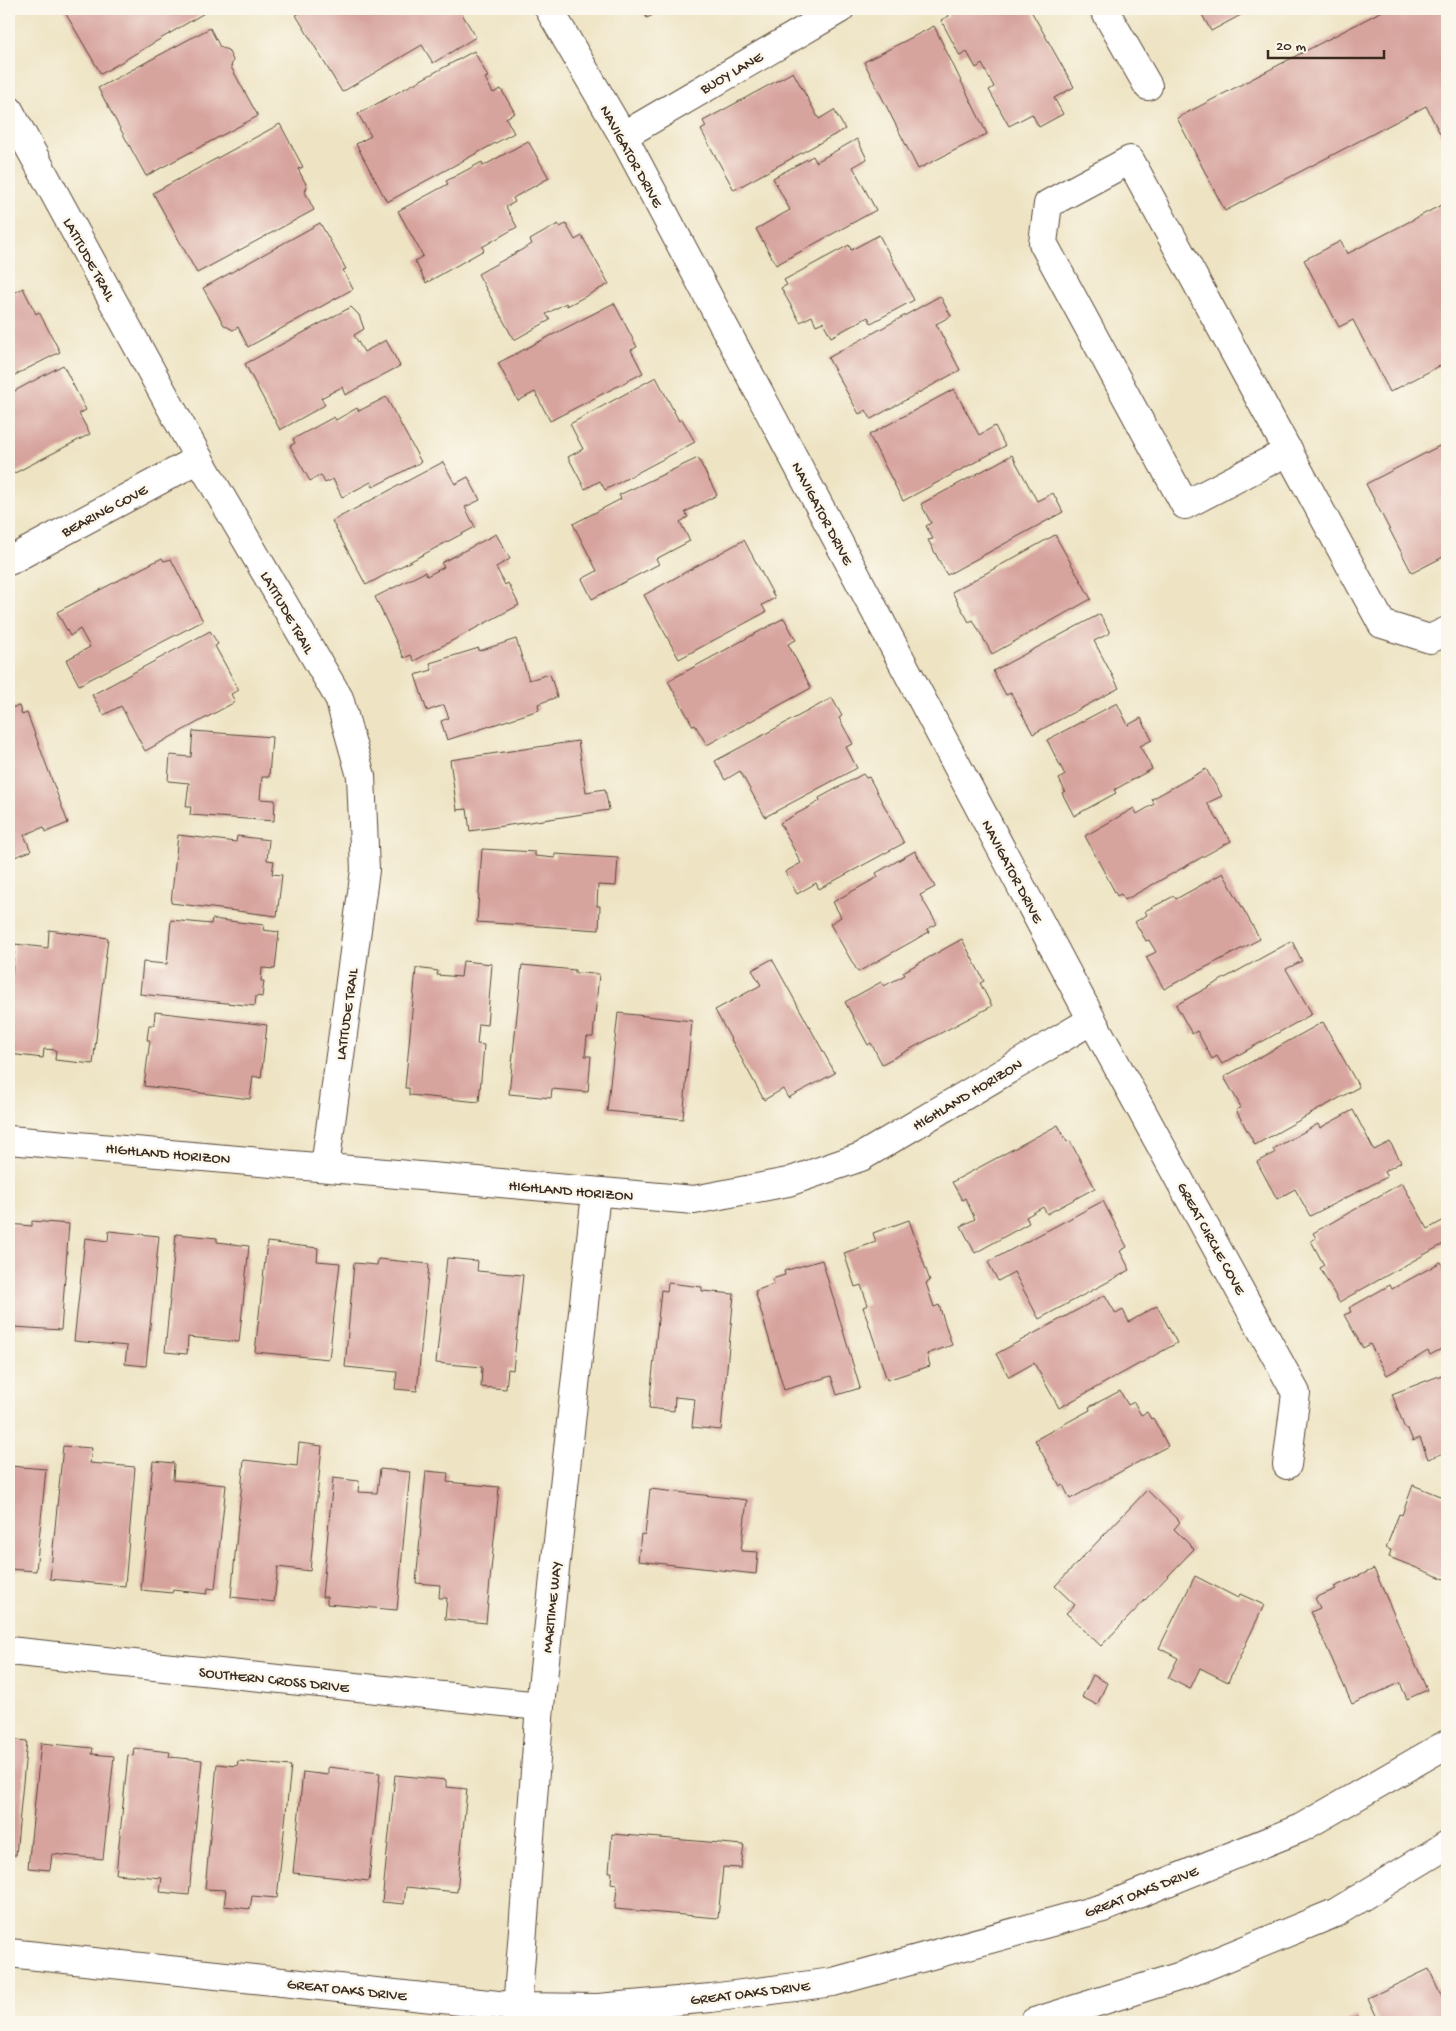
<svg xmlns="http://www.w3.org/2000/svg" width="1456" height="2031" viewBox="0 0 1456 2031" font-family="'Gochi Hand',sans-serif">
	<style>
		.building { fill: #d7a39d }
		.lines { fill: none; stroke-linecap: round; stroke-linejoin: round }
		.minor-casing { stroke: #564637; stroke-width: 30 }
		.minor { stroke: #fff; stroke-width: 28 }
		.labels { text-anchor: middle; stroke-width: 5; stroke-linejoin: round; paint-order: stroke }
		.street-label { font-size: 15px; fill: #3b2a1e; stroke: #fbf7ec }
	</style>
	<rect width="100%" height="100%" fill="#fbf7ec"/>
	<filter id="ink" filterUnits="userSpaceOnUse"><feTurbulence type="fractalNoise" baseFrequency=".02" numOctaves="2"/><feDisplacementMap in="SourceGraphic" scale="10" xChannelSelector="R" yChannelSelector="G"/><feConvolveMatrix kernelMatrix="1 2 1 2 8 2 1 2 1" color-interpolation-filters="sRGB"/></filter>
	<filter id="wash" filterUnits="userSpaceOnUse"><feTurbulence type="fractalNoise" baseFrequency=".0096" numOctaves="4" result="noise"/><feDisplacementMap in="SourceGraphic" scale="20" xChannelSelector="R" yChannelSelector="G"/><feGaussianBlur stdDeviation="1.12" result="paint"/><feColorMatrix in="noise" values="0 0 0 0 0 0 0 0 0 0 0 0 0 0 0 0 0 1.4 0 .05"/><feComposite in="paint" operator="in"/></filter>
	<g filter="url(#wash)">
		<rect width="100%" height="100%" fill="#eee4c4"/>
		<g id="blocks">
			<g class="building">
				<path d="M63,9H211L101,74Z"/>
				<path d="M307,9H459L476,37L433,63L422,45L342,92L296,15Z"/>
				<path d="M642,9H664L647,18Z"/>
				<path d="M950,9H1030L1074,87L1054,98L1063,114L1039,127L1032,114L1009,126L989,90L994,87L982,64L976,68L967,52L960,56L941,20L949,16L946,11Z"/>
				<path d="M1199,9H1252L1211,31Z"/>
				<path d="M1386,9H1447V147L1426,106L1225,211L1177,118Z"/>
				<path d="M934,26L987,134L918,169L864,62Z"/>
				<path d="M210,28L220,47L228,50L233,60L231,67L258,116L146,176L98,88Z"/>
				<path d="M474,51L488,77L485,78L493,93L501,89L515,113L506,118L514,133L387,202L356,144L371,136L358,114Z"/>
				<path d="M793,72L819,119L834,110L845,129L734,190L701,130L706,127L703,121Z"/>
				<path d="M280,124L303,167L298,169L307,186L305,192L314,210L197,273L153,193Z"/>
				<path d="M857,139L867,159L853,167L876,210L776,265L756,229L790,210L773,178L813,156L816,162Z"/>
				<path d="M528,141L549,178L513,198L515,202L506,207L517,227L482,247L484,250L426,283L415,261L423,256L398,211L448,184L446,181L482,162L483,166Z"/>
				<path d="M1447,202V362L1390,392L1353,320L1339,327L1304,260L1341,241L1347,254Z"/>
				<path d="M320,223L346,269L343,270L353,289L248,347L238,327L233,330L224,325L203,288Z"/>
				<path d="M558,224L560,227L566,224L575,240L582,236L609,284L567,306L566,303L546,314L550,320L514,340L478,274L532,244L530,240Z"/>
				<path d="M879,235L914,300L871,323L868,317L831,337L823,322L816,325L812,316L800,322L781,288L787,285L784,280L849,245L851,250Z"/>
				<path d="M23,288L36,314L39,312L60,352L9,378V296Z"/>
				<path d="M940,296L951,316L936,324L960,370L871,419L866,410L859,414L828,358Z"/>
				<path d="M614,303L637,347L631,350L643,373L550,421L535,392L518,401L498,363Z"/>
				<path d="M351,307L359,315L364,329L354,335L364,352L386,340L400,366L345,395L342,387L321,398L325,405L280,430L245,364Z"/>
				<path d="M63,365L86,410L79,414L90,434L9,476V394Z"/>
				<path d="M656,377L679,421L682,419L695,442L605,490L600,481L585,489L568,457L583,449L570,424Z"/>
				<path d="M954,389L979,435L995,426L1005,446L903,501L869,435Z"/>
				<path d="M386,397L421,462L373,487L371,482L342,497L333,479L325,483L321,475L310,481L290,446L295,443L293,439L334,417L336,420L357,408L359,411Z"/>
				<path d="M1447,442V555L1412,573L1366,484Z"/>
				<path d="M1012,455L1037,501L1053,493L1063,512L947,575L928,540L933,539L926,526L931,523L921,504Z"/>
				<path d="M698,458L717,495L685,512L688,517L680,522L690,541L656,559L659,564L592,599L582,579L597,571L573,524L621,499L619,495Z"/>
				<path d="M443,462L455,484L468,477L480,500L465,507L475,527L366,585L332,521Z"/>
				<path d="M496,534L510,559L496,567L505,585L508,583L519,605L414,661L411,655L404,658L375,597L425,572L427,576L444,567L441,563Z"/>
				<path d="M1055,535L1091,599L992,654L973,620L969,622L952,592Z"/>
				<path d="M744,540L775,598L762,605L766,612L679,659L644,595Z"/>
				<path d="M162,558L164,561L171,559L203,621L79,685L66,660L90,647L80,629L70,636L57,612Z"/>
				<path d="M1100,614L1110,633L1094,641L1119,688L1033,734L1011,693L1006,695L993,671Z"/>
				<path d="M784,618L796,640L788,644L811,688L707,745L695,725L693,726L668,681Z"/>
				<path d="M210,631L218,644L215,646L239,690L231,694L235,702L145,751L121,706L104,715L92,695Z"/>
				<path d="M516,639L529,680L550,674L557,697L538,704L539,710L447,740L441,721L449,718L444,705L427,711L415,675L432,670L430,663L479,648V651Z"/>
				<path d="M832,698L842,716L839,718L853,744L846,747L857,768L765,817L740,771L725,780L715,761Z"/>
				<path d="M1117,703L1128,725L1141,718L1152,740L1140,746L1152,769L1114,790L1116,793L1074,816L1062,793L1065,791L1059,779L1065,775L1047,740Z"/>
				<path d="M19,706L22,715L27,713L68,823L46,832L44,827L24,835L31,851L9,859V708Z"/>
				<path d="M193,731L272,737L269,777H262L260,799L275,800L274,821L190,815L191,807H186L189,783L168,781L170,755L191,757Z"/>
				<path d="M578,741L586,792L605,789L609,810L470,831L467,809L457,810L450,760Z"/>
				<path d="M1206,769L1222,796L1207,803L1231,841L1125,900L1121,894L1117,896L1085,836L1134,808L1137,814L1154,804L1152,799Z"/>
				<path d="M863,774L866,778L869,777L904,843L819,889L816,883L797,894L785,872L801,863L780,823L820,801L819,798Z"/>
				<path d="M178,835L236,842L237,836L269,840L267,860L274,861L272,874L282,875L277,916L171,903Z"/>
				<path d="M482,849L535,852V856L555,858V854L618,858L616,886L598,885L597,906H600L599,930L477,922Z"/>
				<path d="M915,851L935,887L920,895L937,924L927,929L929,932L858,972L830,924L841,917L833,902L878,877L876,873Z"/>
				<path d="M1223,873L1260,939L1164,989L1146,957L1156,952L1149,940L1146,941L1135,922L1147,915L1145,911L1174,896L1176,899Z"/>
				<path d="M212,919L264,925L263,930L279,932L275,969L262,968L261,981H264L262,997L256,996L255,1006L140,994L143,962L167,964L171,920L211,924Z"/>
				<path d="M49,930L108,938L93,1064L55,1060L56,1050L44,1049L43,1058L9,1054V1000L15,944L48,948Z"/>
				<path d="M962,939L984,981L980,983L992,1006L882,1064L871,1043L868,1045L845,1002L881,982L884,986L905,975L903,972Z"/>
				<path d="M1292,941L1302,961L1286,969L1312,1014L1222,1064L1217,1056L1212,1059L1197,1031L1192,1034L1176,1005Z"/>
				<path d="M772,959L835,1073L788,1098L783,1089L764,1100L715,1010L761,985L752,970Z"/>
				<path d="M463,961L492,964L487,1025L479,1024L477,1044L484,1045L479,1102L409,1095V1088H405L416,968L438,971L437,975L461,977Z"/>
				<path d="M522,965L575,970V973L599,974L593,1037H587L585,1056H591L588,1092L552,1089L551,1098L509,1094Z"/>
				<path d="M155,1012L267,1025L261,1078L253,1076L250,1099L144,1086L150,1040H147L149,1025H154Z"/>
				<path d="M618,1013L692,1021L683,1119L607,1111Z"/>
				<path d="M1323,1022L1359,1087L1255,1145L1236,1110L1241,1107L1224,1077Z"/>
				<path d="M1353,1110L1374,1150L1390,1142L1401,1162L1384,1172L1387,1177L1310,1216L1295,1189L1277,1199L1257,1162L1275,1153L1273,1149L1318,1124L1320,1128Z"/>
				<path d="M1058,1125L1067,1142L1070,1141L1095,1188L1047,1214L1043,1207L1026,1217L1029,1223L975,1253L961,1226L975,1219L965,1198L962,1200L952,1182Z"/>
				<path d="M1402,1183L1428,1229L1444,1220L1447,1227V1242L1339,1302L1320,1268L1324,1265L1311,1241L1316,1238L1313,1233Z"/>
				<path d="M1103,1201L1127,1247L1120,1251L1130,1270L1039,1319L1014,1272L998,1281L988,1262Z"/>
				<path d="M909,1220L930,1281L926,1283L934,1307L939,1305L952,1345L927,1354L930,1366L887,1380L863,1307L868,1305L861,1285L855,1287L844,1253L876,1242L873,1233Z"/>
				<path d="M32,1221L69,1224L61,1330L14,1327L12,1343H9V1224L32,1226Z"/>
				<path d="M109,1231L159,1236L146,1366L125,1364L127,1346L74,1341L85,1238L108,1241Z"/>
				<path d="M176,1234L217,1238V1242L249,1246L239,1342L188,1337L187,1354L165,1352Z"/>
				<path d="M267,1242L318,1248L317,1261L340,1263L329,1359L255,1352Z"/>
				<path d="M447,1258L478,1261L477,1271L523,1275L513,1370L508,1369L506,1389L481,1387L482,1367L436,1363Z"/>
				<path d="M378,1259L429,1264L417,1391L395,1389L397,1372L345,1367L354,1263L377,1265Z"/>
				<path d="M822,1260L860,1388L837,1395L831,1376L784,1390L755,1291L774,1284L772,1279L785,1275L784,1271Z"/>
				<path d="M1441,1262L1447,1274V1346L1430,1355L1428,1351L1387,1375L1370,1344L1363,1348L1344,1315L1351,1312L1349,1308L1390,1285L1392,1289Z"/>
				<path d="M668,1283L702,1287V1291L734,1294L721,1430L692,1427L695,1399L675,1397L674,1411L649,1408L661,1290L667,1291Z"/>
				<path d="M1105,1295L1116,1314L1123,1310L1129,1322L1157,1306L1177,1343L1059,1408L1034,1363L1009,1377L996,1354Z"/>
				<path d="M1447,1373V1452L1428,1459L1420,1438L1413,1441L1408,1429H1405L1392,1394Z"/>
				<path d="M1120,1391L1128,1405L1134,1402L1141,1415L1147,1412L1151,1419L1153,1418L1168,1446L1070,1499L1063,1485L1060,1486L1035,1440L1090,1410L1089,1407Z"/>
				<path d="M299,1443L322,1446L310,1571L278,1567L274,1602L231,1597L244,1460L297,1466Z"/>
				<path d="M63,1446L92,1448L90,1463L135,1467L125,1586L50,1579Z"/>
				<path d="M153,1461L174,1463L173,1480L226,1485L215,1589L208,1588L207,1594L173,1590L172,1593L141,1590Z"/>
				<path d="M9,1466L46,1469L36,1571L9,1569Z"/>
				<path d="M380,1469L410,1472L397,1610L327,1604V1597H322L333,1478L359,1481L358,1492L377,1493Z"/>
				<path d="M426,1471L448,1473L447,1482L499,1487L486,1623L445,1619L447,1598H439L440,1585L416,1583Z"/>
				<path d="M1413,1485L1447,1499V1580L1389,1557L1391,1550L1386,1548L1399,1514L1402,1515Z"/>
				<path d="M650,1489L747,1500L741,1551L758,1552L756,1574L638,1561L641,1534L645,1535Z"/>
				<path d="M1147,1490L1180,1522L1174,1529L1194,1549L1101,1646L1066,1613L1075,1605L1055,1586Z"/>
				<path d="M1374,1569L1427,1690L1407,1699L1400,1683L1352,1704L1311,1612L1320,1608L1315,1598L1336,1589L1334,1587Z"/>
				<path d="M1195,1576L1238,1598L1240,1594L1264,1605L1228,1682L1200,1668L1190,1689L1168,1678L1178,1658L1159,1648Z"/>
				<path d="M1093,1675L1107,1683L1097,1705L1082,1697Z"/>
				<path d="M9,1739L27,1741L16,1855H9Z"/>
				<path d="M41,1743L93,1748L92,1754L114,1756L103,1859L52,1854L50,1870L28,1868Z"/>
				<path d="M134,1748L170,1752L169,1757L202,1760L189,1895L160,1892L162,1878L116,1874L128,1755L133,1756Z"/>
				<path d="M238,1761L291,1766L277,1898L252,1896L250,1909L224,1906L226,1890L205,1889L217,1764L237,1766Z"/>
				<path d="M328,1767L380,1773L369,1881L293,1873L303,1772L328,1775Z"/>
				<path d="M395,1775L446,1780V1787L467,1789L457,1892L406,1887L404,1904L382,1902Z"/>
				<path d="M612,1834L744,1845L741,1868L723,1867L718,1918L615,1909L617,1884L611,1883L612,1872H609Z"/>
				<path d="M1429,1969L1447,2008V2022H1379L1368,1998Z"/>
				<path d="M1357,2016L1360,2022H1345Z"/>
			</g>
		</g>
	</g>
	<g filter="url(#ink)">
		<use href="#blocks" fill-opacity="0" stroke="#564637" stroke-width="1"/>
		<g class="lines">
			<g class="minor-casing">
				<g id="minor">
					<path d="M549,9L623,136L1092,1020L1296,1393L1287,1465"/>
					<path d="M1104,9L1148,86"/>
					<path d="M9,110L199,459L339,698L361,776L365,870L325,1167"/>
					<path d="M623,136L840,9"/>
					<path d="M1289,451L1185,505L1043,243L1048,204L1130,160L1382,624L1430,639L1447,631"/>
					<path d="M9,561L199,459"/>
					<path d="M9,1140L694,1200L788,1182L861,1157L1092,1020"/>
					<path d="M9,1651L540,1706"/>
					<path d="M9,1953L517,2007L598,2008L711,1998L833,1982L1103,1908L1301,1828L1447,1744"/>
					<path d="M516,2022L540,1706L596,1193"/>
					<path d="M1034,2022L1184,1975L1335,1913L1447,1845"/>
				</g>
			</g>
			<use href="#minor" class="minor"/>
		</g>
	</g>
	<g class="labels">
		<g class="street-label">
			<text transform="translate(731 72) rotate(-30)" y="5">BUOY LANE</text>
			<text transform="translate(632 156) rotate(61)" y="5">NAVIGATOR DRIVE</text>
			<text transform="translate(90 259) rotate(61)" y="5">LATITUDE TRAIL</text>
			<text transform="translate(104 510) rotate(-28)" y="5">BEARING COVE</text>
			<text transform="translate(823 513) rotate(62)" y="5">NAVIGATOR DRIVE</text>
			<text transform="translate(288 612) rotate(60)" y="5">LATITUDE TRAIL</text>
			<text transform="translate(1013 871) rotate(62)" y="5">NAVIGATOR DRIVE</text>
			<text transform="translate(346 1014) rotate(-82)" y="5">LATITUDE TRAIL</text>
			<text transform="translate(967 1094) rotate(-31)" y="5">HIGHLAND HORIZON</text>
			<text transform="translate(168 1153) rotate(5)" y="5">HIGHLAND HORIZON</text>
			<text transform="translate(571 1190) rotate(5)" y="5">HIGHLAND HORIZON</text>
			<text transform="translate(1212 1238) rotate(61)" y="5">GREAT CIRCLE COVE</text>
			<text transform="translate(551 1607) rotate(-84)" y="5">MARITIME WAY</text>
			<text transform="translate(274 1679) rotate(6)" y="5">SOUTHERN CROSS DRIVE</text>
			<text transform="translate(1141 1891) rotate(-21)" y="5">GREAT OAKS DRIVE</text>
			<text transform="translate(347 1989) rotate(6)" y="5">GREAT OAKS DRIVE</text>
			<text transform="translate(750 1992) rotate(-7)" y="5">GREAT OAKS DRIVE</text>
		</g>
	</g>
	<rect width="1456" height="2031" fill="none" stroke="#fbf7ec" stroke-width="30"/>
	<path d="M1268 50v8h116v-8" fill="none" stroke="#3b2a1e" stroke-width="2.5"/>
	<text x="1276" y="50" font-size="15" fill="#3b2a1e" stroke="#fbf7ec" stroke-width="4" paint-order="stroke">20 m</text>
</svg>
